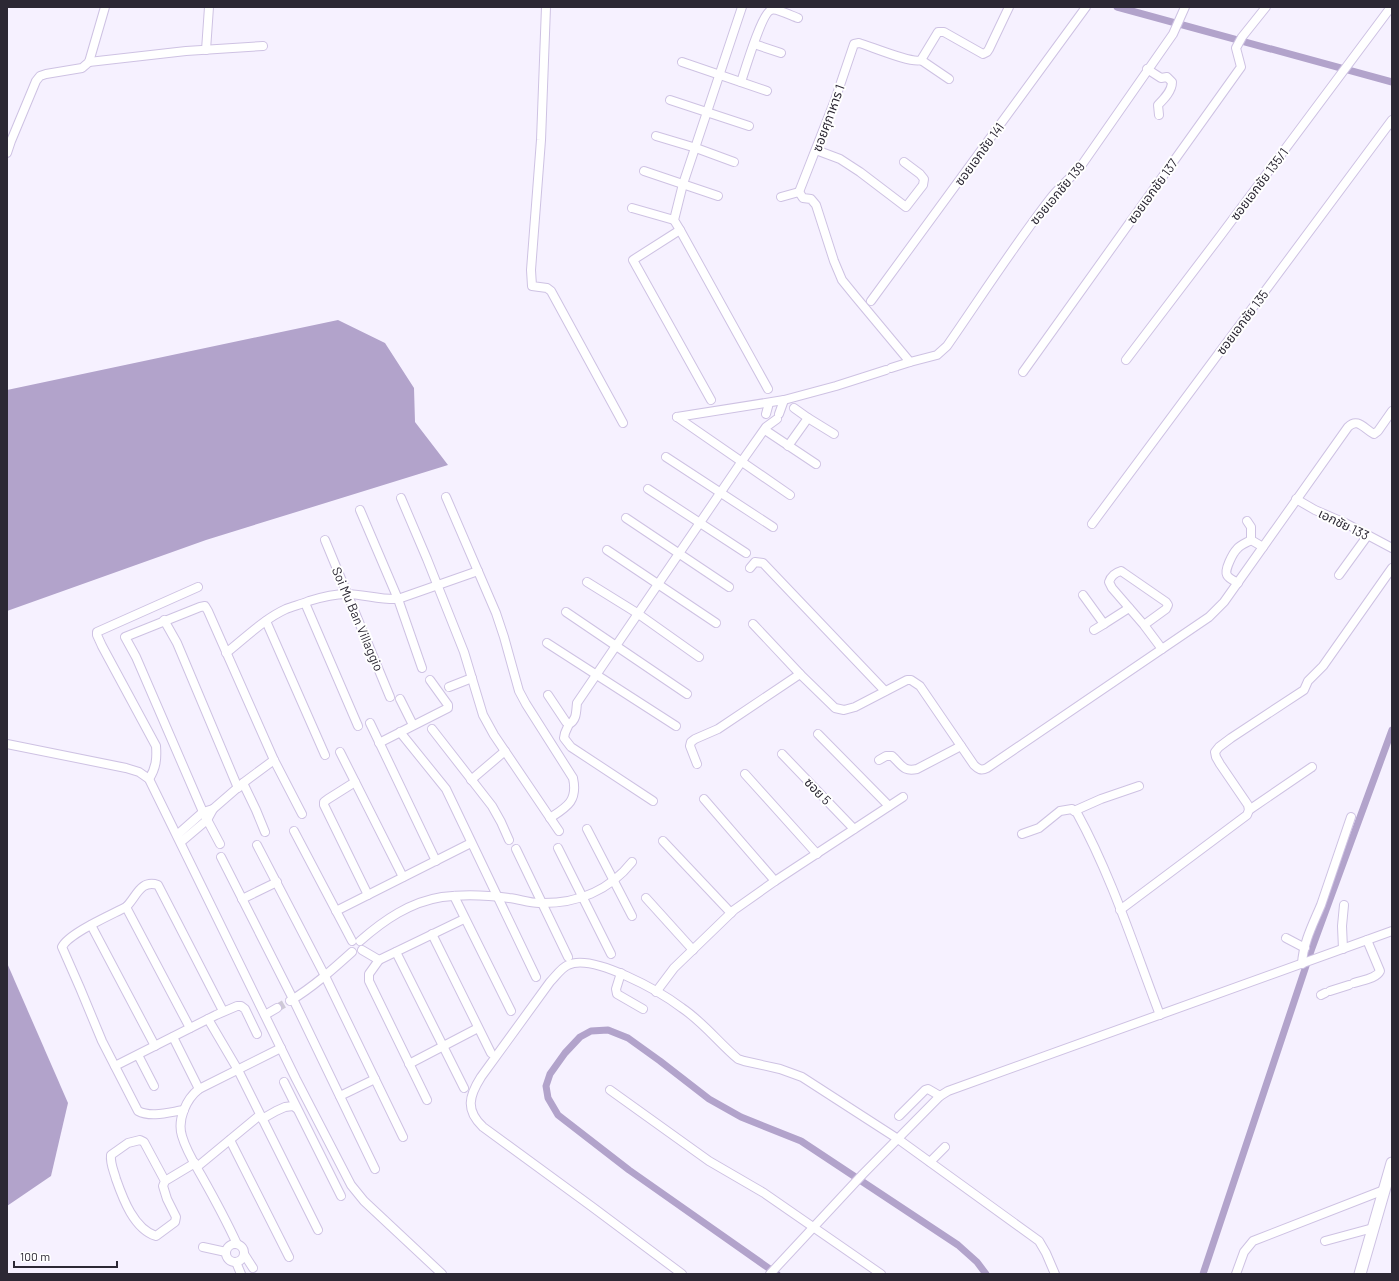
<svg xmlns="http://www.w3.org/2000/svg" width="1399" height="1281" viewBox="0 0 1399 1281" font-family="Barlow,'Noto Sans Thai',sans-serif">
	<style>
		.water { fill: #b2a3cb }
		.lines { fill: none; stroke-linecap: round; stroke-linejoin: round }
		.canal { stroke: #b2a3cb; stroke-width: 7 }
		.minor-tunnel { stroke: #cec9d6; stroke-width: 8; stroke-dasharray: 8 4; stroke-linecap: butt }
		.minor-casing { stroke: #cec2e3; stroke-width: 10 }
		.secondary-casing { stroke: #cec2e3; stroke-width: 13 }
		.minor { stroke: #fff; stroke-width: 8 }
		.secondary { stroke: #fff; stroke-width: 11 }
		.labels { text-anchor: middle; stroke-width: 4; stroke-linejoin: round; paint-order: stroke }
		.street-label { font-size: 13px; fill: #2c2834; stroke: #fff }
	</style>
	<rect width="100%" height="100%" fill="#f6f1ff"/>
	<g class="water">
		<path d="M338,320L385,343L414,388L415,422L448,465L206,540L7,611V390Z"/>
		<path d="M7,963L68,1103L51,1176L7,1206Z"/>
	</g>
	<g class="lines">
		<g class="canal">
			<path d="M1117,7L1392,82"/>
			<path d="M777,1274L629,1170L558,1115L548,1098L546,1086L550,1074L565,1053L580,1037L591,1031L608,1030L628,1038L660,1061L709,1099L741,1117L801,1141L958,1245L977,1262L986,1274"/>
			<path d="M1203,1274L1312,948L1392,730"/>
		</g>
		<path class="minor-tunnel" d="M277,1008L289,1001"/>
		<g class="minor-casing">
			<g id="minor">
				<path d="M546,7L541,140L531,270L532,286L547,288L551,291L623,423"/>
				<path d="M754,44L781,53"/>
				<path d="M206,50L209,7"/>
				<path d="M921,60L949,79"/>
				<path d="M89,62L186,51L263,46"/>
				<path d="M682,62L767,91"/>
				<path d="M1147,69L1161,78L1167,77L1172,82C1172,91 1164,99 1158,105L1159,115"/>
				<path d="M741,82C745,70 762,13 771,10C776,8 792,16 798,18"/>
				<path d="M670,100L749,126"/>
				<path d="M656,136L696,148L734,162"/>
				<path d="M816,150L840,159L860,172L906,207L923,185L924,179L920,174L904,162"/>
				<path d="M7,153L11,141L36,81L40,76L46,74L82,68L89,62L105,7"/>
				<path d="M644,171L718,196"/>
				<path d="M799,192L835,100L854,44L859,43C870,46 912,64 921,60L938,32H944L983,54L987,52L989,49L1009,7"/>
				<path d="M799,192L803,198L811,199L816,205L834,261L842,280L855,296L910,362"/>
				<path d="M781,197L799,192"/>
				<path d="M632,208L674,220"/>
				<path d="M680,230L674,220L683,184L742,7"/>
				<path d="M871,301L1086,7"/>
				<path d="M1126,360L1221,235L1391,7"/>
				<path d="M891,368L910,362L937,355L947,346C981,297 1013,247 1050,199C1059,187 1071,178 1081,166L1173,34L1185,7"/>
				<path d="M1023,372L1241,67L1236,48L1242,37L1266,7"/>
				<path d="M711,400L633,260L680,230L768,389"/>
				<path d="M794,408L808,418"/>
				<path d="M766,414L769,403"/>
				<path d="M779,414L784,400"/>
				<path d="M677,417L784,400L836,386L886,370"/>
				<path d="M677,417L790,495"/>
				<path d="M765,430L816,464"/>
				<path d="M788,446L808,418L834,434"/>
				<path d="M666,457L773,527"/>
				<path d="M648,489L746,553"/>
				<path d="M446,497L496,613L504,637L519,691L526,704L573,778C578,801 567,807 550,818"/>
				<path d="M401,498L427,559L464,652L483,715L494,735L559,831"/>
				<path d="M1296,499L1315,510L1345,523L1392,548"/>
				<path d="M360,510L398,599L422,668"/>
				<path d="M626,518L729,587"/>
				<path d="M1247,521L1251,527V540"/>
				<path d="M1092,524L1392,120"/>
				<path d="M325,540L390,697"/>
				<path d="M607,550L716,623"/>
				<path d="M750,568L755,562L763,563L885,691"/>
				<path d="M1339,575L1368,535"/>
				<path d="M587,582L637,613L699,657"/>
				<path d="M1238,583C1235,581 1229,579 1227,575C1224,570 1233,553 1237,549C1240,545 1246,543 1251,540L1263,547"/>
				<path d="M1083,595L1104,624L1129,608"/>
				<path d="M305,603L358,726"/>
				<path d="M566,612L687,694"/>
				<path d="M164,620L177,643L238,788"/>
				<path d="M266,621L325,755"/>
				<path d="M753,624L800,674L835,708L844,710L855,707L907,680H911L920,686L974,765C978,769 981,771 987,768L1209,617L1224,602L1348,427C1358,417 1364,429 1374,434L1378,431L1392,411"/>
				<path d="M1144,625L1166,609L1168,605L1166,602L1124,573L1121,571C1114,573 1111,576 1109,582L1112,588L1144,625L1162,649"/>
				<path d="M1094,630L1104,624"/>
				<path d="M547,643L676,726"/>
				<path d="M226,653C245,638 264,619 286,609C294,606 302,604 309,601C322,597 333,594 346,594C363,594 380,600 398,599L478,571"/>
				<path d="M449,687L472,678"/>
				<path d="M548,695L566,722L569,724C577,720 576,711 577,703L742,461L766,427L777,419"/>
				<path d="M400,699L413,725"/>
				<path d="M370,723L436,861"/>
				<path d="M569,724L565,733L564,738L571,747L653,801"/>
				<path d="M432,729L492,806L501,822L509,840"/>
				<path d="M400,732L446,789L536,977"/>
				<path d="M818,734L889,806"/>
				<path d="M379,743L448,708V705L430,680"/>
				<path d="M7,744L126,768L139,772L149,779L296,1079L351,1185L364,1201L442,1274"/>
				<path d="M340,752L403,877"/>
				<path d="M782,754L854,829"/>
				<path d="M879,760L886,756H892C902,765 903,772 917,769L961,746"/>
				<path d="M697,764L690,746L691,742L695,739L718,729L800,674"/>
				<path d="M745,774L817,854"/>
				<path d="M149,779C156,768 157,759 156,746L102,646L97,635V632L198,587"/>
				<path d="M471,780L505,751"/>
				<path d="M355,782L328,799L324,802V805L368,895"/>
				<path d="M243,783L256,810L265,832"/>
				<path d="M704,799L775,881"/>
				<path d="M213,809L243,783L274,760"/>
				<path d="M1249,810L1312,767"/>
				<path d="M1074,811L1101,799L1139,786"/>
				<path d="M587,829L632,916"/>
				<path d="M294,831L352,941"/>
				<path d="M1022,834L1039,828L1060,811L1072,809L1077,813C1112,877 1134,947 1160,1015"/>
				<path d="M177,835L203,812L213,809L207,820L181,842"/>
				<path d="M663,841L731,913"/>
				<path d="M220,844L203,812L136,657L125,637L200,607L205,606L208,611L274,760L302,814"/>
				<path d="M257,845L325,976L403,1137"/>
				<path d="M558,848L611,954"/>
				<path d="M516,849L568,957"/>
				<path d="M221,857L293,999L375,1169"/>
				<path d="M454,896L511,1011"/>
				<path d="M646,898L693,950"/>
				<path d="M242,899L277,882"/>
				<path d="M126,907L190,1028"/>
				<path d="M1120,910L1247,815L1249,810L1248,805L1220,764L1216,757L1215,752L1219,747L1231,738L1304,690L1308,681L1323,666L1392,568"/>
				<path d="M336,911L471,843"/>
				<path d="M91,925L155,1046"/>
				<path d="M432,934L491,1053"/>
				<path d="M1286,938L1305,948"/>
				<path d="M360,941C384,920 410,902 442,897C464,894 487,895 509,898C519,899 529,903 539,903C576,904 609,891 632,862"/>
				<path d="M1343,949L1342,926L1344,905"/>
				<path d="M362,950L379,960L464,919"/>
				<path d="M396,952L464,1088"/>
				<path d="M379,960L369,974V981L427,1100"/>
				<path d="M1302,964C1303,943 1313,924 1321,905C1331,876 1341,847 1351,817"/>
				<path d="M621,973L616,989L617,994L643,1009"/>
				<path d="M1354,983C1362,980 1376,979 1380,971L1367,940"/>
				<path d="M1330,991L1349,985"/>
				<path d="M656,992L674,968L734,910L775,881L903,797"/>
				<path d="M1321,995L1325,993"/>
				<path d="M290,1001C313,987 332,970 352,952"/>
				<path d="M265,1015L277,1008"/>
				<path d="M208,1019L238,1070L318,1230"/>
				<path d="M173,1037L199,1089"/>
				<path d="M138,1055L154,1086"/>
				<path d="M409,1064L478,1028"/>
				<path d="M115,1066L216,1015L237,1006H241L245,1009L257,1034"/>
				<path d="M284,1082L341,1196"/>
				<path d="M610,1090L709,1161L764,1193L881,1274"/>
				<path d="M340,1096L375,1079"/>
				<path d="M184,1110C170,1112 151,1118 138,1111L102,1041L80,988L62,947C69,933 111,915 126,907C136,898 140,879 158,885L223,1011"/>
				<path d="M899,1116L925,1090L928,1089L940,1096"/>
				<path d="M262,1119L276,1111L285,1107L293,1106L296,1108"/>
				<path d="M230,1140L289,1257"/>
				<path d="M930,1162L945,1147"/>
				<path d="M197,1167L260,1115"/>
				<path d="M165,1181L144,1142L140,1140L128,1143L111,1155C110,1164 114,1171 116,1179C123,1199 134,1229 156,1236L175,1222L176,1217L167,1199L163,1186L165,1181L195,1163"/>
				<path d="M1325,1241L1373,1228"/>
				<circle cx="235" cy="1253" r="9"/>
				<path d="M237,1244C226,1220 214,1198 201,1175C194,1163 186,1150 182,1136C177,1120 186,1099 199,1089L281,1048"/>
				<path d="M203,1247L226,1252"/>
				<path d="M244,1254L253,1268"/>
				<path d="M236,1262L241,1274"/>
				<path d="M682,1274L591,1206L483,1127C465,1110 469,1096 481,1077L550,982C556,976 561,968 568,965C593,953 661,992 682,1008C703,1022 719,1043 738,1059L744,1061L780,1069L802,1077L898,1139L1039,1241L1046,1253L1055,1274"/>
				<path d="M770,1274L863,1174L940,1096L948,1091L1392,931"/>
				<path d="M1236,1274L1244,1252L1253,1241L1384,1190"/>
			</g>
		</g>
		<g class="secondary-casing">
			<path id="secondary" d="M1360,1274L1392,1163"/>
		</g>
		<use href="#minor" class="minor"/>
		<use href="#secondary" class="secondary"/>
	</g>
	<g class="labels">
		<g class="street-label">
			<text transform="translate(828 118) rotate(-70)" y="5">ซอยศุภาหาร 1</text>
			<text transform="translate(979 154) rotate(-54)" y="5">ซอยเอกชัย 141</text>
			<text transform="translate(1259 184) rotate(-53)" y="5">ซอยเอกชัย 135/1</text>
			<text transform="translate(1152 191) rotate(-54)" y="5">ซอยเอกชัย 137</text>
			<text transform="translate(1057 193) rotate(-50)" y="5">ซอยเอกชัย 139</text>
			<text transform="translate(1242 322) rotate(-53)" y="5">ซอยเอกชัย 135</text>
			<text transform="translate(1344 524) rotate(26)" y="5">เอกชัย 133</text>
			<text transform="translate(358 619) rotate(67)" y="5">Soi Mu Ban Villaggio</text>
			<text transform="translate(818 791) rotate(46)" y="5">ซอย 5</text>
		</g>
	</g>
	<rect width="1399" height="1281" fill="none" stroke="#2c2834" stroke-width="16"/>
	<path d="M14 1261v6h103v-6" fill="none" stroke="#2c2834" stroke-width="2"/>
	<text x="20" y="1261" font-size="12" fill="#2c2834" stroke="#ffffff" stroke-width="3" paint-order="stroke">100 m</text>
</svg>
